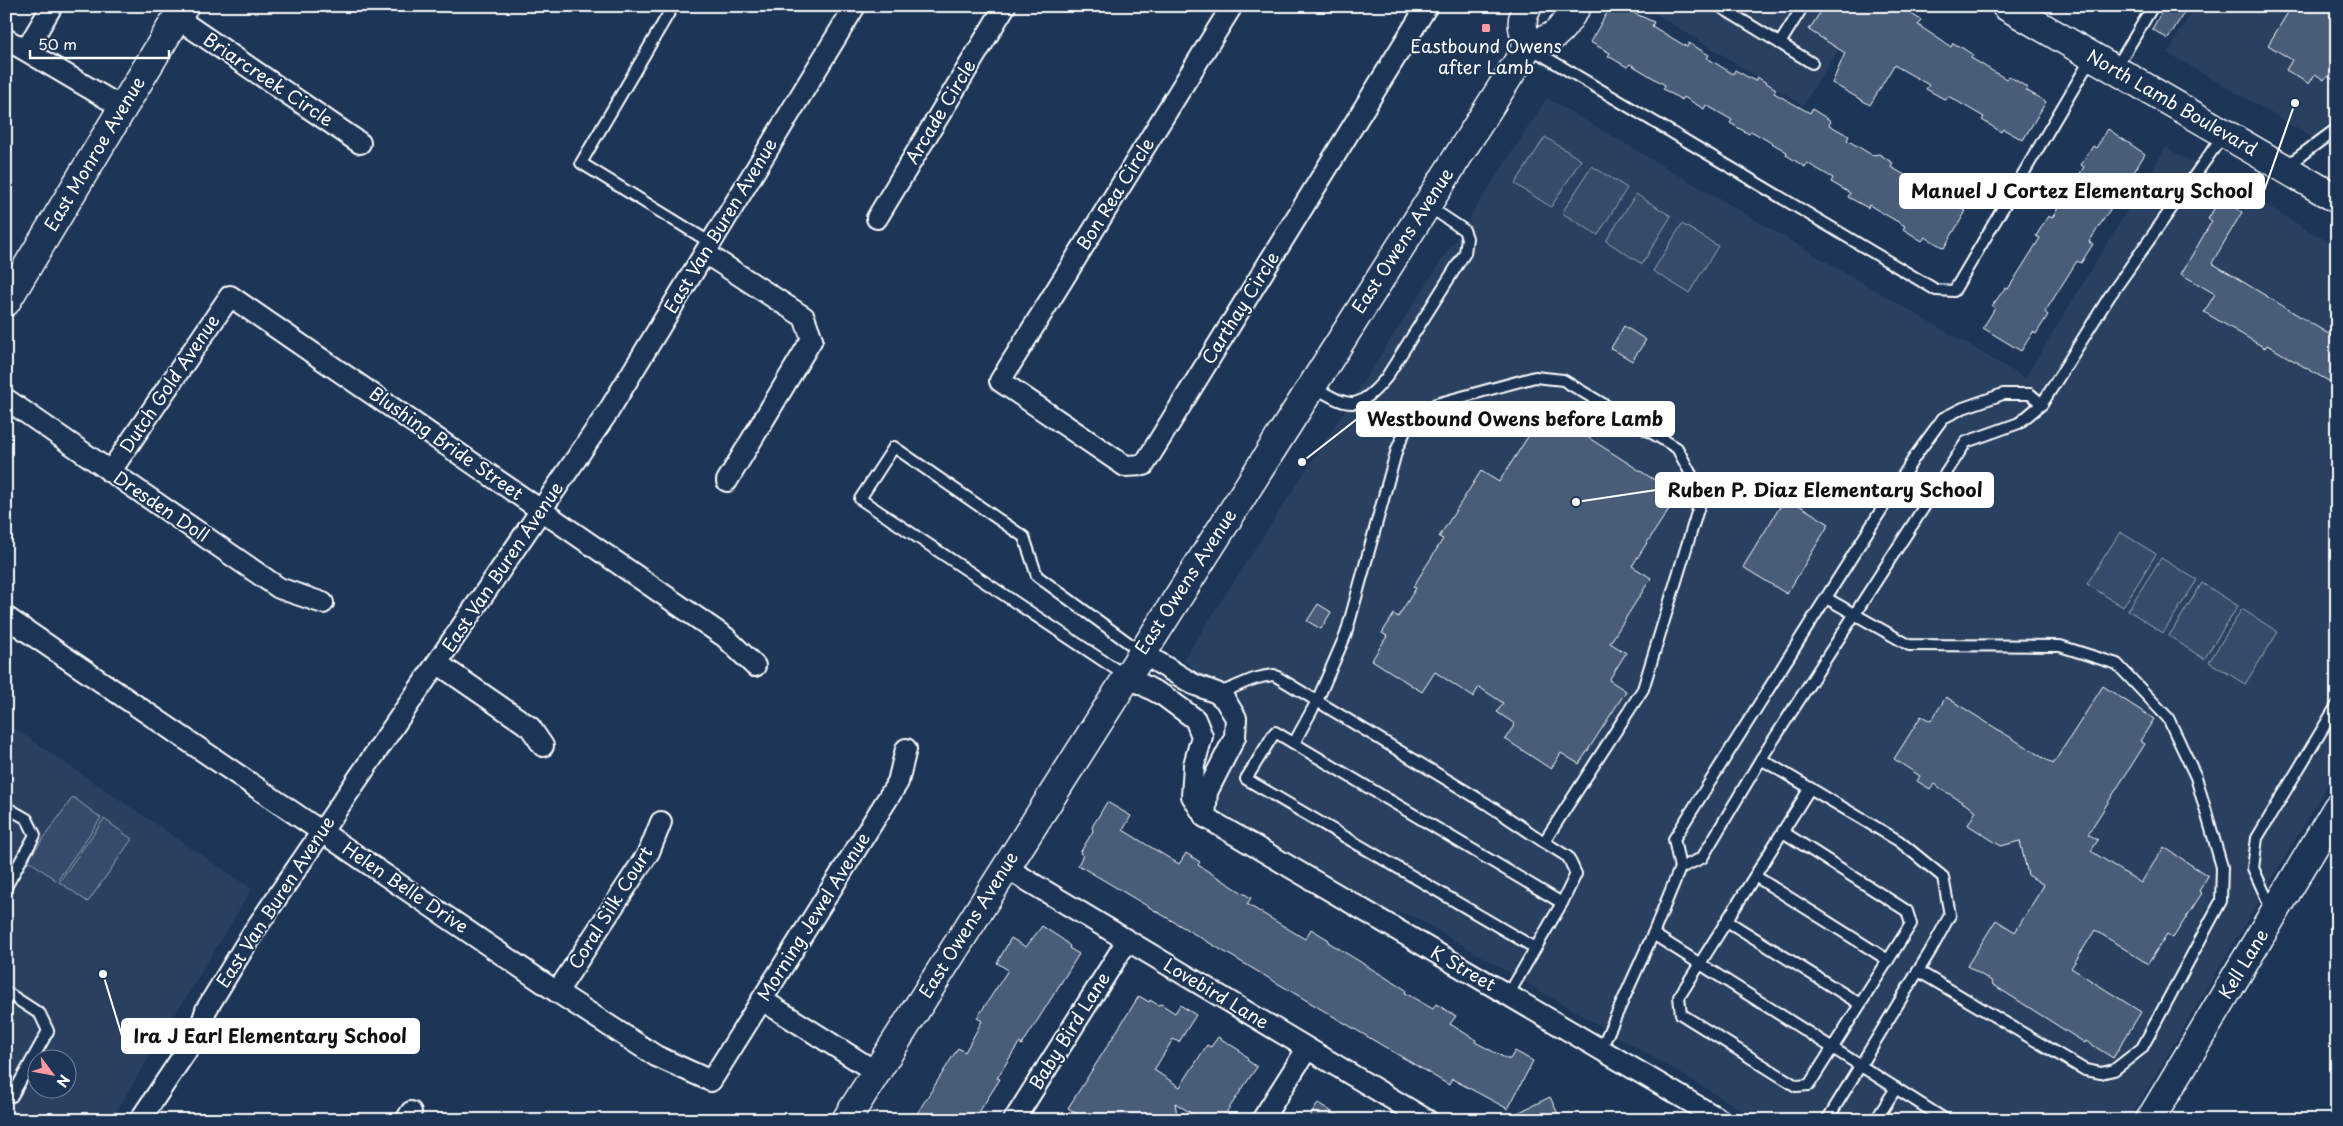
<svg xmlns="http://www.w3.org/2000/svg" width="2343" height="1126" viewBox="0 0 2343 1126" font-family="'Playpen Sans',sans-serif">
	<style>
		.built { fill: #2a4161; fill-rule: evenodd }
		.green { fill: #364b69; stroke: #9aa5b4 }
		.building { fill: #4a5d79; stroke: #fff }
		.lines { fill: none; stroke-linecap: round; stroke-linejoin: round }
		.lane-casing { stroke: #fff; stroke-width: 14 }
		.street-casing { stroke: #fff; stroke-width: 24 }
		.secondary-casing { stroke: #fff; stroke-width: 31 }
		.primary-casing { stroke: #fff; stroke-width: 31 }
		.lane { stroke: #1d3557; stroke-width: 10 }
		.street { stroke: #1d3557; stroke-width: 20 }
		.secondary { stroke: #1d3557; stroke-width: 28 }
		.primary { stroke: #1d3557; stroke-width: 28 }
		.poi-dot { fill: #ff9aa2; stroke: #1d3557; stroke-width: 2 }
		.labels { text-anchor: middle; stroke-width: 4; stroke-linejoin: round; paint-order: stroke }
		.poi-label { font-size: 18px; fill: #fff; stroke: #1d3557 }
		.street-label { font-size: 18px; fill: #fff; stroke: #1d3557 }
		.leader { fill: none; stroke: #fff; stroke-width: 2 }
		.callout-dot { fill: #fff; stroke: #1d3557; stroke-width: 2 }
		.callout { fill: #fff; stroke: #fff; stroke-width: 2 }
		.callout-label { font-size: 19px; text-anchor: middle; font-weight: bold; fill: #111 }
	</style>
	<rect width="100%" height="100%" fill="#1d3557"/>
	<filter id="ink" filterUnits="userSpaceOnUse"><feTurbulence type="fractalNoise" baseFrequency=".02" numOctaves="2"/><feDisplacementMap in="SourceGraphic" scale="10" xChannelSelector="R" yChannelSelector="G"/><feConvolveMatrix kernelMatrix="1 2 1 2 8 2 1 2 1" color-interpolation-filters="sRGB"/></filter>
	<g filter="url(#ink)">
		<g class="built">
			<path d="M1643,6H1866L1803,105Z"/>
			<path d="M2195,6H2337V152L2168,53Z"/>
			<path d="M1547,98L2025,378L2166,147L2337,247V769L2129,1120H1759L1413,916L1387,910L1219,810L1209,798L1247,735L1238,707L1183,660Z"/>
			<path d="M6,723L252,889L111,1120H6ZM38,1058H68V1088H38Z"/>
		</g>
		<g class="green">
			<path d="M1545,137L1581,160L1551,207L1515,184Z"/>
			<path d="M1592,166L1627,188L1598,235L1562,213Z"/>
			<path d="M1636,194L1671,216L1642,264L1606,241Z"/>
			<path d="M1682,224L1718,246L1689,293L1653,271Z"/>
			<path d="M2120,532L2156,554L2123,607L2087,584Z"/>
			<path d="M2161,558L2197,580L2163,633L2128,610Z"/>
			<path d="M2202,583L2238,606L2204,659L2169,636Z"/>
			<path d="M2242,609L2278,632L2245,684L2209,662Z"/>
			<path d="M73,797L101,818L57,881L28,860Z"/>
			<path d="M104,819L132,839L88,902L59,882Z"/>
		</g>
		<g class="building">
			<path d="M1611,6H1618L1654,22L1652,26L1687,47L1689,43L1709,55L1707,58L1733,74L1735,70L1755,81L1757,77L1776,89L1774,93L1810,113L1812,109L1831,121L1829,125L1849,136L1847,140L1872,155L1879,154L1893,163L1891,167L1927,188L1929,184L1949,195L1947,199L1966,211L1944,248L1925,237L1922,241L1903,229L1905,226L1869,205L1868,208L1848,197L1850,193L1831,182L1833,178L1807,163L1805,167L1786,155L1787,152L1751,131L1749,134L1730,123L1732,120L1706,105L1704,109L1684,97L1682,100L1663,89L1665,85L1630,64L1627,67L1608,56L1610,53L1590,42Z"/>
			<path d="M1824,6H1899L1921,20L1918,25L1951,47L1953,43L1964,49L1973,55L1971,58L2006,79L2009,76L2028,88L2026,90L2046,102L2023,140L2003,129L2001,132L1982,120L1984,117L1948,96L1946,100L1926,89L1929,85L1894,65L1870,105L1832,83L1845,53L1809,30Z"/>
			<path d="M2165,6H2188L2168,39L2152,29Z"/>
			<path d="M2292,6H2337V82L2327,76L2324,80L2315,74L2309,84L2286,70L2292,60L2268,45Z"/>
			<path d="M2108,129L2145,154L2134,172L2137,174L2125,193L2122,191L2089,242L2093,244L2081,263L2077,261L2045,312L2048,315L2036,334L2033,332L2021,351L1983,328L1995,308L1992,306L2005,288L2008,289L2020,270L2040,238L2036,236L2048,216L2052,218L2084,167L2081,165L2093,146L2096,148Z"/>
			<path d="M2220,199L2242,212L2212,263L2337,339V386L2267,345L2265,348L2204,312L2215,294L2181,274L2212,221L2208,219Z"/>
			<path d="M1624,326L1646,340L1632,361L1611,348Z"/>
			<path d="M1545,410L1678,495L1632,566L1651,578L1610,643L1626,653L1609,680L1626,691L1579,764L1561,753L1551,769L1505,739L1515,724L1497,712L1503,703L1479,687L1473,697L1435,672L1422,692L1372,660L1387,636L1382,633L1394,614L1398,617L1416,588L1413,587L1443,539L1439,537L1481,471L1499,482Z"/>
			<path d="M1786,497L1829,524L1787,594L1743,567Z"/>
			<path d="M1318,604L1331,612L1321,629L1307,621Z"/>
			<path d="M2103,686L2154,719L2140,741L2145,744L2088,834L2098,840L2091,851L2141,883L2164,847L2208,876L2199,891L2202,893L2173,938L2167,934L2148,964L2095,930L2071,968L2141,1012L2113,1058L2086,1041L2085,1043L1992,984L1993,982L1967,966L1996,920L2015,932L2044,885L2028,875L2020,841L2001,846L1968,825L1976,811L1934,784L1930,789L1917,781L1920,776L1894,759L1921,716L1931,721L1946,697L2053,764Z"/>
			<path d="M1107,802L1131,816L1123,830L1144,843L1179,864L1186,853L1200,862L1198,865L1251,898L1247,904L1305,939L1311,929L1329,940L1328,942L1406,990L1405,993L1433,1009L1436,1004L1456,1016L1450,1024L1476,1040L1475,1042L1507,1059H1510L1515,1051L1533,1061L1508,1109L1452,1079L1449,1085L1078,865L1083,855L1080,853L1093,831L1092,827Z"/>
			<path d="M1042,926L1062,939L1070,946L1069,948L1079,954L1022,1045L1019,1043L997,1078L1000,1079L974,1120H913L958,1048L965,1052L982,1021L977,1018L1008,970L997,963L1011,938L1026,947Z"/>
			<path d="M1139,996L1149,1002L1150,1000L1158,1005L1161,1004L1175,1013L1180,1005L1196,1015L1179,1042L1173,1039L1154,1070L1180,1087L1207,1045L1211,1047L1218,1037L1239,1050L1248,1058L1247,1060L1257,1067L1221,1120H1202L1175,1103L1178,1120H1073L1077,1114L1068,1108Z"/>
			<path d="M1550,1097L1561,1120H1503Z"/>
			<path d="M1318,1103L1345,1120H1308Z"/>
		</g>
		<g class="lines">
			<g class="lane-casing">
				<g id="lane">
					<path d="M673,6L581,163L711,243"/>
					<path d="M1719,6L1812,63"/>
					<path d="M1780,43L1803,6"/>
					<path d="M1532,49L1936,290L1954,291L2092,57"/>
					<path d="M2116,68L2153,6"/>
					<path d="M2285,167L2335,130L2337,131"/>
					<path d="M1312,386C1348,406 1356,414 1386,378L1465,253L1467,238L1464,230L1428,206"/>
					<path d="M2003,394H2030L2042,404L2019,423L1966,442L1761,759L1702,858L1680,868L1674,839L1916,455L1943,418L1963,408Z"/>
					<path d="M2042,404L2109,297L2224,134"/>
					<path d="M1826,598L1909,645L2060,646L2117,664L2168,718L2196,777L2222,867L2221,901L2142,1048L2114,1070L2101,1073L2085,1070L1918,971"/>
					<path d="M1126,676L860,499L894,447L1024,537L1037,576L1141,652"/>
					<path d="M1217,693C1240,687 1249,677 1274,675L1487,804L1544,842L1568,857L1576,874L1562,903L1508,995"/>
					<path d="M1294,743L1317,701L1346,634L1397,449L1408,425L1436,404L1535,377L1563,380L1677,448L1694,480L1699,506L1643,689L1544,842"/>
					<path d="M1761,759L1899,841L1943,877L1950,915L1931,950L1827,1120"/>
					<path d="M6,807L27,819L35,835L6,887"/>
					<path d="M1783,832L1907,911L1911,924L1809,1085L1796,1086L1681,1014L1679,997L1810,788"/>
					<path d="M1755,876L1888,960"/>
					<path d="M2272,910L2253,868L2257,838L2337,705"/>
					<path d="M1727,921L1860,1004"/>
					<path d="M1653,934L1946,1120"/>
					<path d="M1535,948L1246,779L1275,732L1562,903"/>
					<path d="M6,992L40,1014L48,1031L12,1096"/>
					<path d="M1601,1049L1653,934L1680,868"/>
					<path d="M1876,1120L1896,1088"/>
				</g>
			</g>
			<g class="street-casing">
				<g id="street">
					<path d="M1232,6L1000,381L1125,466L1144,465L1427,6"/>
					<path d="M177,18L360,143"/>
					<path d="M6,39L123,108"/>
					<path d="M26,50L52,6"/>
					<path d="M877,218L1005,6"/>
					<path d="M705,253L804,317L812,339L727,481"/>
					<path d="M6,399L279,588L323,603"/>
					<path d="M110,472L230,296L725,637L755,666"/>
					<path d="M6,617L557,992L656,1056L711,1081L898,782L906,749"/>
					<path d="M1141,652L1193,684L1217,693L1225,700L1236,718L1235,737L1207,792L1205,817"/>
					<path d="M437,663L530,727L543,746"/>
					<path d="M1126,676L1164,696L1195,719L1202,736L1194,765L1192,796L1205,817L1721,1120"/>
					<path d="M1005,867L1427,1120"/>
					<path d="M557,992L649,852L661,822"/>
					<path d="M762,1000L876,1072"/>
					<path d="M140,1120L199,1032L206,1010L254,931L608,412L855,6"/>
					<path d="M406,1120L411,1112"/>
					<path d="M1014,1120L1127,941"/>
					<path d="M1262,1120L1307,1049"/>
				</g>
			</g>
			<g class="secondary-casing">
				<g id="secondary">
					<path d="M1528,46C1523,30 1519,21 1528,6"/>
					<path d="M6,302L184,6"/>
					<path d="M846,1120L1528,46C1560,35 1558,34 1577,6"/>
					<path d="M2150,1120L2337,808"/>
				</g>
			</g>
			<g class="primary-casing">
				<path id="primary" d="M2006,6L2337,199"/>
			</g>
			<use href="#lane" class="lane"/>
			<use href="#street" class="street"/>
			<use href="#secondary" class="secondary"/>
			<use href="#primary" class="primary"/>
		</g>
	</g>
	<rect class="poi-dot" x="1481" y="23" width="10" height="10" rx="2.5"/>
	<g class="labels">
		<g class="poi-label">
			<text x="1486" y="53">Eastbound Owens<tspan x="1486" dy="21">after Lamb</tspan></text>
		</g>
		<g class="street-label">
			<text transform="translate(268 80) rotate(34)" y="6">Briarcreek Circle</text>
			<text transform="translate(2172 103) rotate(30)" y="6">North Lamb Boulevard</text>
			<text transform="translate(941 112) rotate(-59)" y="6">Arcade Circle</text>
			<text transform="translate(95 154) rotate(-59)" y="6">East Monroe Avenue</text>
			<text transform="translate(1116 194) rotate(-58)" y="6">Bon Rea Circle</text>
			<text transform="translate(721 226) rotate(-59)" y="6">East Van Buren Avenue</text>
			<text transform="translate(1403 241) rotate(-57)" y="6">East Owens Avenue</text>
			<text transform="translate(1241 308) rotate(-58)" y="6">Carthay Circle</text>
			<text transform="translate(170 384) rotate(-56)" y="6">Dutch Gold Avenue</text>
			<text transform="translate(446 444) rotate(35)" y="6">Blushing Bride Street</text>
			<text transform="translate(161 507) rotate(34)" y="6">Dresden Doll</text>
			<text transform="translate(503 567) rotate(-56)" y="6">East Van Buren Avenue</text>
			<text transform="translate(1186 582) rotate(-57)" y="6">East Owens Avenue</text>
			<text transform="translate(405 888) rotate(34)" y="6">Helen Belle Drive</text>
			<text transform="translate(276 902) rotate(-57)" y="6">East Van Buren Avenue</text>
			<text transform="translate(611 908) rotate(-58)" y="6">Coral Silk Court</text>
			<text transform="translate(814 917) rotate(-58)" y="6">Morning Jewel Avenue</text>
			<text transform="translate(969 925) rotate(-58)" y="6">East Owens Avenue</text>
			<text transform="translate(2244 964) rotate(-59)" y="6">Kell Lane</text>
			<text transform="translate(1463 969) rotate(30)" y="6">K Street</text>
			<text transform="translate(1216 994) rotate(31)" y="6">Lovebird Lane</text>
			<text transform="translate(1070 1031) rotate(-58)" y="6">Baby Bird Lane</text>
		</g>
	</g>
	<path class="leader" d="M2295 103L2264 191M1302 462L1357 419M1576 502L1656 490M103 974L122 1036"/>
	<g class="callout-dot">
		<circle cx="2295" cy="103" r="5"/>
		<circle cx="1302" cy="462" r="5"/>
		<circle cx="1576" cy="502" r="5"/>
		<circle cx="103" cy="974" r="5"/>
	</g>
	<g class="callout">
		<rect x="1900" y="174" width="364" height="34" rx="5"/>
		<rect x="1357" y="402" width="317" height="34" rx="5"/>
		<rect x="1656" y="473" width="337" height="34" rx="5"/>
		<rect x="122" y="1019" width="297" height="34" rx="5"/>
	</g>
	<g class="callout-label">
		<text x="2082" y="198">Manuel J Cortez Elementary School</text>
		<text x="1515" y="426">Westbound Owens before Lamb</text>
		<text x="1825" y="497">Ruben P. Diaz Elementary School</text>
		<text x="270" y="1043">Ira J Earl Elementary School</text>
	</g>
	<rect width="2343" height="1126" fill="none" stroke="#1d3557" stroke-width="25"/>
	<rect x="12" y="12" width="2318" height="1101" fill="none" stroke="#fff" stroke-width="2" filter="url(#ink)"/>
	<g transform="translate(52 1074) rotate(122)"><circle r="24" fill="#1d3557" stroke="#77869a"/>
	<path d="M0-4L9 19L0 12L-9 19Z" fill="#ff9aa2"/>
	<text y="-8" font-size="14" font-weight="bold" text-anchor="middle" fill="#ffffff">N</text>
	</g>
	<path d="M30 50v8h139v-8" fill="none" stroke="#ffffff" stroke-width="2.5"/>
	<text x="38" y="50" font-size="15" fill="#ffffff" stroke="#1d3557" stroke-width="4" paint-order="stroke">50 m</text>
</svg>
